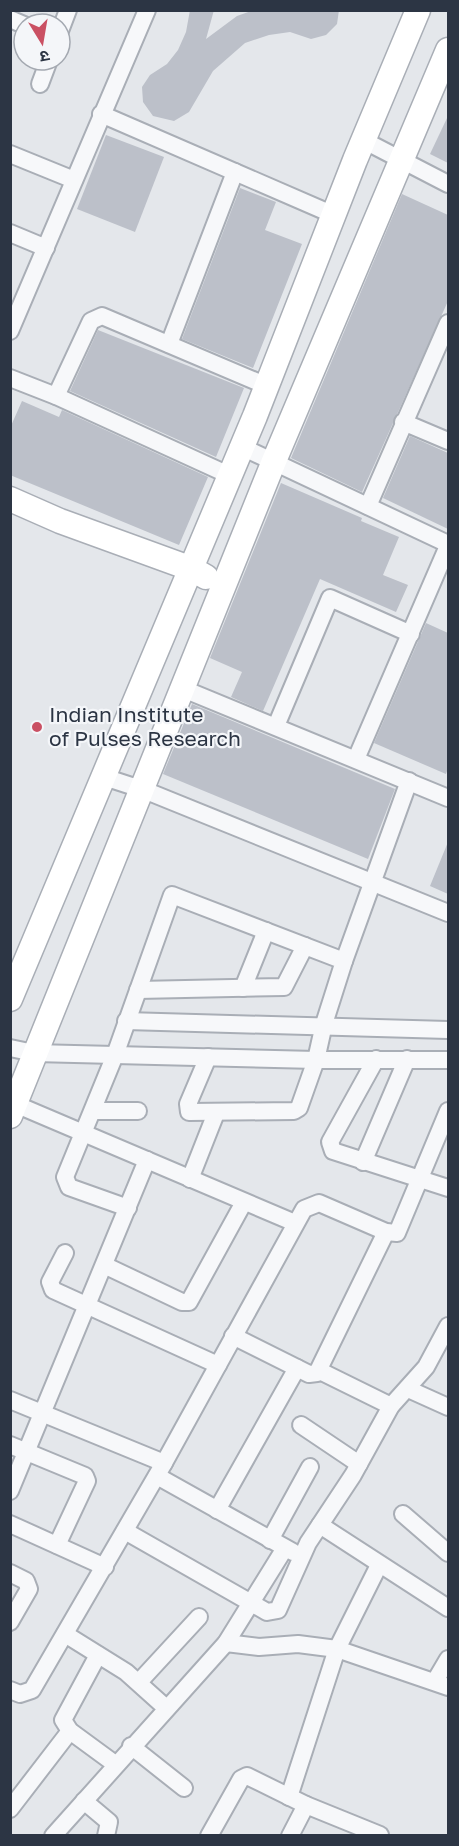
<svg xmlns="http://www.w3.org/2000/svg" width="459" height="1846" viewBox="0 0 459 1846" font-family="'Golos Text','Noto Sans Devanagari',sans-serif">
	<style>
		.building { fill: #bcc0c9 }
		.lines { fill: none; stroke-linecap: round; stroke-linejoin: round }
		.street-casing { stroke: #a9aeb6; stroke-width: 20 }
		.secondary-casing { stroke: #a9aeb6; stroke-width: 27 }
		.street { stroke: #f7f8fa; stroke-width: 16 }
		.secondary { stroke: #fff; stroke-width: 24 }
		.poi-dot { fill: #ca5063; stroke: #f4f6f9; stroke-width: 2 }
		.labels { text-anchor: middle; stroke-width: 4.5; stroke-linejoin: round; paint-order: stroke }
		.poi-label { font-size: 21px; fill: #2c3544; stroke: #f4f6f9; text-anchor: start }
	</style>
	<rect width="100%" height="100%" fill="#e4e7eb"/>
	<g class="building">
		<path d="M190,10H214L206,39L237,16L254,10H339L337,24L326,35L311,39L290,32L269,35L245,43L213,71L189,112L174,121L153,116L143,102L142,87L150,75L167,64L178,50L186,32Z"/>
		<path d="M448,116V163L430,154Z"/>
		<path d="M106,135L164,157L135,232L77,209Z"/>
		<path d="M240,188L276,202L265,230L302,244L253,368L182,339Z"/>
		<path d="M402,194L448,215V301L362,492L291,458Z"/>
		<path d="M98,330L244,388L216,457L70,391Z"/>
		<path d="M22,401L59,417L62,410L208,477L179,545L10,475V428Z"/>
		<path d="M410,436L448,453V529L383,498Z"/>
		<path d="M281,483L362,518L361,521L399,537L383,575L408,585L396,612L320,579L263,711L231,697L242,672L210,658Z"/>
		<path d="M426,623L448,633V768L446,774L374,743Z"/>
		<path d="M192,704L395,789L368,859L163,774Z"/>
		<path d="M448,842V894L430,886Z"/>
	</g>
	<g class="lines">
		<g class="street-casing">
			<g id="street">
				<path d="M10,19L24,25"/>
				<path d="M60,31L68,10"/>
				<path d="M40,84L49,60"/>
				<path d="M101,114L334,215"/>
				<path d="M363,140L448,184"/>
				<path d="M10,154L74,180"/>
				<path d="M10,233L46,248"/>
				<path d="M10,331L147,10"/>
				<path d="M169,344L235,172"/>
				<path d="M10,378L56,396L231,476"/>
				<path d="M56,396L91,321L102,316L267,386"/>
				<path d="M403,422L448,441"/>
				<path d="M242,447L448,544"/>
				<path d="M368,506L448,323"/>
				<path d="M181,688L448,798"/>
				<path d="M276,726L330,598L411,634"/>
				<path d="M356,759L448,546"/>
				<path d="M104,777L144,790L448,913"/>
				<path d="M344,961L409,781"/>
				<path d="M243,988L266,931"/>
				<path d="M138,990L284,987L305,946"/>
				<path d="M126,1021L448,1030"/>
				<path d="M10,1048L34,1053L316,1060H448"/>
				<path d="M376,1059L330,1142L333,1151L448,1188"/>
				<path d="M15,1104L295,1223"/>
				<path d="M93,1111H138"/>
				<path d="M363,1162L407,1059"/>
				<path d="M190,1179L216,1113"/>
				<path d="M128,1208L69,1187L65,1177L115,1055L172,895L344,961L324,1024L316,1060L299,1108L294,1111L189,1112L188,1104L208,1057"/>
				<path d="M65,1253L50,1282L53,1290L218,1365"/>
				<path d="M106,1266L182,1302H189L244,1202"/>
				<path d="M233,1336L309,1374L317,1373L386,1232"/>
				<path d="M320,1371L391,1406"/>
				<path d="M408,1389L448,1407"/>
				<path d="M10,1400L164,1463"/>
				<path d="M301,1425L359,1464"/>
				<path d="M10,1445L85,1476L87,1481L57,1545"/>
				<path d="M157,1476L293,1552"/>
				<path d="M10,1491L147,1160"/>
				<path d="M217,1510L297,1368"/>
				<path d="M403,1514L448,1553"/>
				<path d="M10,1524L105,1567"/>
				<path d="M320,1525L448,1608"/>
				<path d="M125,1531L267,1612L278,1610L308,1543L353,1475L391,1406L426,1367L448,1326"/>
				<path d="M270,1540L310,1467"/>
				<path d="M10,1573L26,1581L29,1589L10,1622"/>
				<path d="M65,1634L126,1672L165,1707"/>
				<path d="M226,1643L259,1647L298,1644L337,1649L448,1687"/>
				<path d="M98,1655L63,1720L70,1731L115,1764"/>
				<path d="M435,1681L448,1659"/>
				<path d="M139,1682L199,1617"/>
				<path d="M10,1690L20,1694L32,1690L164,1463L304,1209L319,1203L386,1232L397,1233L448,1111"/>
				<path d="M131,1746L184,1788"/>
				<path d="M289,1797L337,1649L379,1565"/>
				<path d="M84,1801L109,1822L106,1836"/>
				<path d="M10,1809L70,1731"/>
				<path d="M53,1836L226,1643L285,1548"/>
				<path d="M209,1836L241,1779L247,1776L306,1805L380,1835"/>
				<path d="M290,1836L306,1805"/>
			</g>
		</g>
		<g class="secondary-casing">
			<g id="secondary">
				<path d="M10,499L60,521L192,569L206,577"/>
				<path d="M10,999L255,416L355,160L418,10"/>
				<path d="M10,1116L274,461L448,50"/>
			</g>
		</g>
		<use href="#street" class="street"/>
		<use href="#secondary" class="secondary"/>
	</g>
	<circle class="poi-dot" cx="37" cy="727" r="6"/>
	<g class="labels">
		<g class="poi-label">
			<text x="49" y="722">Indian Institute<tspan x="49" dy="24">of Pulses Research</tspan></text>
		</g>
	</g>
	<rect width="459" height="1846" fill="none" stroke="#2c3544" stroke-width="24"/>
	<g transform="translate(42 42) rotate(169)"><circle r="28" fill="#f4f6f9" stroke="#a4a9b1" stroke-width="1.5"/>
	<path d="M0-4.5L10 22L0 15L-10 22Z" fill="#ca5063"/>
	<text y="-9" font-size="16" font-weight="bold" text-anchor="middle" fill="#2c3544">उ</text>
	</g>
</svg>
